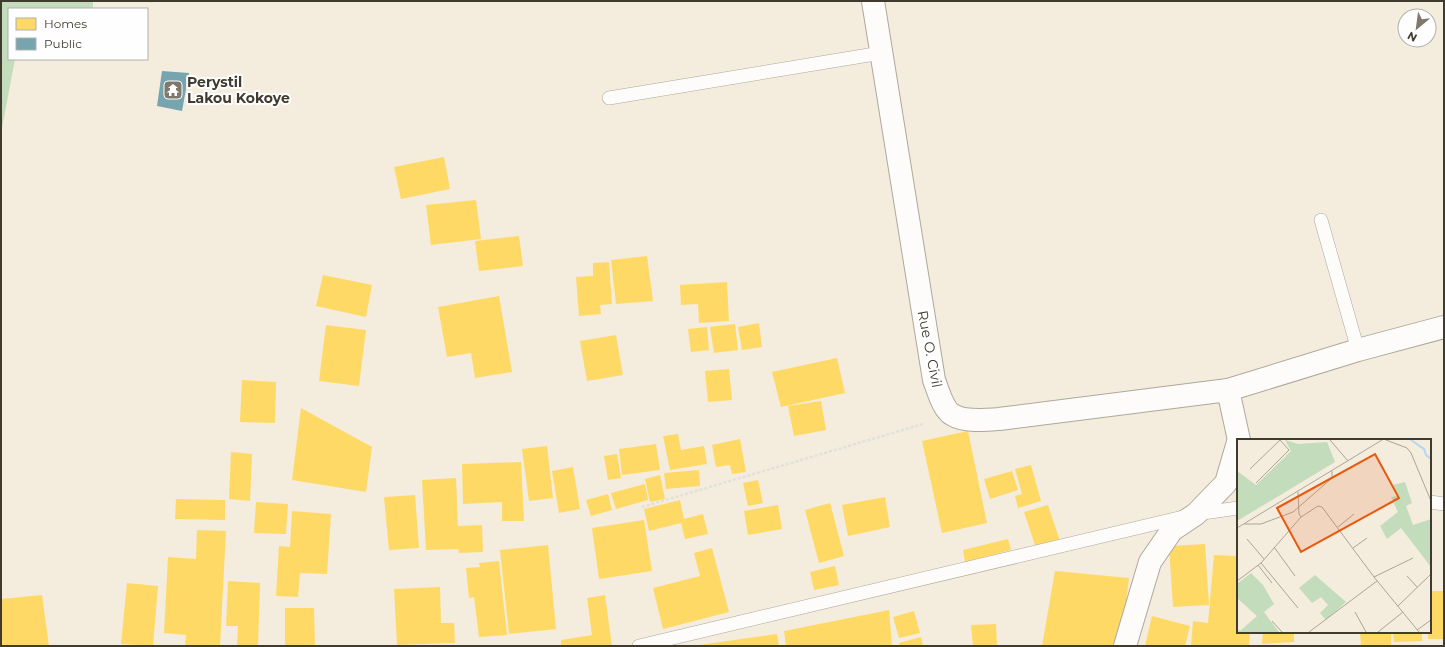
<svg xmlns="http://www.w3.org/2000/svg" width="1445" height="647" viewBox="0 0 1445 647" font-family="Montserrat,sans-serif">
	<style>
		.forest { fill: #c3dcbb }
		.homes { fill: #ffd966 }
		.public { fill: #76a5af }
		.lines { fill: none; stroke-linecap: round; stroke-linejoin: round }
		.lane-casing { stroke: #aea89c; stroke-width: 14 }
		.street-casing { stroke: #aea89c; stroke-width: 24 }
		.path { stroke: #e2e0db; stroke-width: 2.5; stroke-dasharray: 3 2; stroke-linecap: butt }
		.lane { stroke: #fdfcfa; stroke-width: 13 }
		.street { stroke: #fdfcfa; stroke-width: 22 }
		.labels { text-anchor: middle; stroke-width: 4; stroke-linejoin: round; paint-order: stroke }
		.poi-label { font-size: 14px; font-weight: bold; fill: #403a2f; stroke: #fefefe; text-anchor: start }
		.street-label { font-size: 14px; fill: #403a2f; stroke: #fefefe }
		.inset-river { fill: none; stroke: #b4d6f1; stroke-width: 2 }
		.inset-road { fill: none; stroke: #aca597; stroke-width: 1 }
		.view { fill: #e8590c; fill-opacity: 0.15; stroke: #e8590c; stroke-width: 2 }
		.inset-edge { fill: none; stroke: #403a2f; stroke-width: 2 }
	</style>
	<rect width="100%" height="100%" fill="#f4ecdd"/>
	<path class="forest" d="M1,1H93V9H9V59H15L1,133Z"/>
	<g class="homes">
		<path d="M444,157L450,189L401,199L394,167Z"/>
		<path d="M476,200L481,239L431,245L426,205Z"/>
		<path d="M519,236L523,266L479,271L475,241Z"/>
		<path d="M647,256L653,301L616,304L611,260Z"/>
		<path d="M609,262L612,304L600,305L601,314L579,316L576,277L593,276V263Z"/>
		<path d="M323,275L372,285L366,317L316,306Z"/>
		<path d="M727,282L729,321L699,323L698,304L681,305L680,285Z"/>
		<path d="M499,296L512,372L475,378L471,353L447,357L438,307Z"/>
		<path d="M759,323L762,347L742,350L738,327Z"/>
		<path d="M735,324L738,350L714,353L710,327Z"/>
		<path d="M326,325L366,330L359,386L319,381Z"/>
		<path d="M707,327L709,350L691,352L688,329Z"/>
		<path d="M616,335L623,375L587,381L580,341Z"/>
		<path d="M837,358L845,393L781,407L772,372Z"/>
		<path d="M729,369L732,400L708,402L705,371Z"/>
		<path d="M242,380L276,382L275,423L240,422Z"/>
		<path d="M821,401L826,430L794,436L788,406Z"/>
		<path d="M301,408L372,447L366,492L292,480Z"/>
		<path d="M968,431L987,523L942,533L922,441Z"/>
		<path d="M678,434L681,450L704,446L707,464L670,470L663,436Z"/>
		<path d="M740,439L746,472L732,474L730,465L716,467L712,445Z"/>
		<path d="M656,444L660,470L622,475L619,449Z"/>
		<path d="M547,446L553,498L529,501L522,449Z"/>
		<path d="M231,452L252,454L250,501L229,499Z"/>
		<path d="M617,454L621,478L608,480L604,456Z"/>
		<path d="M521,462L524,521H502V502L463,504L462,464Z"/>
		<path d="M1031,465L1041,501L1018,508L1015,496L1022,494L1015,469Z"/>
		<path d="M573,467L580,509L559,513L552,471Z"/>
		<path d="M699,470L700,486L666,489L664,473Z"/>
		<path d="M1012,471L1018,490L990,499L984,479Z"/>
		<path d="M660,475L665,499L650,502L645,479Z"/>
		<path d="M456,478L458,526L482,525L483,552L459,553L458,549L426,550L422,480Z"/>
		<path d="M758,480L763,503L748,506L743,483Z"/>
		<path d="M645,484L648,500L616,509L611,493Z"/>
		<path d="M608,494L612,510L591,516L586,500Z"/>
		<path d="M415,495L419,548L389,550L384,497Z"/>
		<path d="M885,497L890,527L848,536L842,505Z"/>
		<path d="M176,499L225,500V520L175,519Z"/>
		<path d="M680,500L684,519L703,514L708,534L685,539L681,523L649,531L644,509Z"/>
		<path d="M256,502L288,504L286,534L254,533Z"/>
		<path d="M830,503L844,556L819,563L805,510Z"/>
		<path d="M778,505L782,529L748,535L744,511Z"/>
		<path d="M1048,505L1060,541L1036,548L1024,512Z"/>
		<path d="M292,511L331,514L327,574L300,573L298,597L276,596L279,546L290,547Z"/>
		<path d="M644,520L652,571L599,579L592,528Z"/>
		<path d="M197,530L226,531L220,646H185L186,635L164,633L168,557L196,559Z"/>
		<path d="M1008,539L1011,550L965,562L963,550Z"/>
		<path d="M1205,544L1209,605L1173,607L1169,546Z"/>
		<path d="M548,545L556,629L509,634L500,550Z"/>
		<path d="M712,548L729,612L663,629L653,588L700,576L694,553Z"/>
		<path d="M1214,555L1238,556V632H1250L1249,646H1191L1193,621L1208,623Z"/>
		<path d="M499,561L507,635L479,637L474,597L469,598L466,568L480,567L479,563Z"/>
		<path d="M835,566L839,585L814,590L810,572Z"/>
		<path d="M1055,571L1129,578L1123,628L1112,646H1042Z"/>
		<path d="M228,581L260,583L258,646H237L238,626H226Z"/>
		<path d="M127,583L158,586L153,646L121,644Z"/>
		<path d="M440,587L441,623H454L455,643L397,645L394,589Z"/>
		<path d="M1430,591H1444V639H1428V632H1430Z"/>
		<path d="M42,595L49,646H1V599Z"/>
		<path d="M605,595L612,646H561V640L592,635L587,598Z"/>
		<path d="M285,608H314L315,646H285Z"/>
		<path d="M889,610L892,646H786L784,631Z"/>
		<path d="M914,611L920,633L899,638L893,617Z"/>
		<path d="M1152,616L1190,626L1185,646H1145Z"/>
		<path d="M996,624L997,646H973L971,625Z"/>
		<path d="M1263,632H1294V642L1262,644Z"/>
		<path d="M1360,632H1391V646H1361Z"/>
		<path d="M1393,632H1422V641L1394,642Z"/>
		<path d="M777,634L779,646H699V645Z"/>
		<path d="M921,637L923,646H900L899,643Z"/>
	</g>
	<path class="public" d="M162,71L189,73L182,111L157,106Z"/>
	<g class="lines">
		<g class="lane-casing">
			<g id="lane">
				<path d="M609,98L881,53"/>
				<path d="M1321,220L1358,350"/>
				<path d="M1430,502L1444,504"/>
				<path d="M639,646L1196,514L1238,508"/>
			</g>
		</g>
		<g class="street-casing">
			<g id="street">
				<path d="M873,1L934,380C938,390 943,410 953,415C964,422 986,420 999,419L1228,390L1239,440"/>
				<path d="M1228,390L1358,350L1444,327"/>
				<path d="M1125,646L1150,562L1172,530L1196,514L1226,483L1238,442"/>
			</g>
		</g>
		<path class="path" d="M642,507L923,424"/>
		<use href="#lane" class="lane"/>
		<use href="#street" class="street"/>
	</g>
	<defs>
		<g id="temple-square" transform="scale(1)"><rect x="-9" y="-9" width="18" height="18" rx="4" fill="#7f786c" stroke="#fefefe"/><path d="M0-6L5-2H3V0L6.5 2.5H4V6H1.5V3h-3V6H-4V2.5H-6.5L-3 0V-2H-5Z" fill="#fff"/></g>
	</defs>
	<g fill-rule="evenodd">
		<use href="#temple-square" x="173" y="90"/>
	</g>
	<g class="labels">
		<g class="poi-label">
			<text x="187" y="87">Perystil<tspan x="187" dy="16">Lakou Kokoye</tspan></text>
		</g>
		<g class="street-label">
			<text transform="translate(930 349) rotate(79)" y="5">Rue O. Civil</text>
		</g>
	</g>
	<g transform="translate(1237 439)">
		<rect width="194" height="194" fill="#f4ecdd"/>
		<path d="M48,1L61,5L90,3L98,23L0,82V32L19,46L54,12ZM168,43L175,64L169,67L176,86L194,80V128L164,89L150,100L143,87L161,73L154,58L160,57L156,46ZM14,134L26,146L37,165L27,173L42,193H0V190L3,192L20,177L0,159V145ZM78,136L109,163L89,181L83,174L91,166L84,158L75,164L62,149Z" fill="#c3dcbb"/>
		<path class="inset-river" d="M174,1L187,10L189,16L194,20"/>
		<path class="inset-road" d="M93,1L111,22M149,1L170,9L174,14L194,62M13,30L43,1L52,11L19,44M61,53L62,75L64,78L81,67L85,68L137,138L182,193M7,85H24L56,73L95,39V32M101,88L117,75M0,89L145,1M10,100L27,120M37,108L58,137M116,109L130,99M24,124L61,169M21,126L35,144M170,137L180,148M137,138L176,119M0,142L24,124L64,78M161,167L194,135M118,173L129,193M35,182L45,193M180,191L194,181M72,193L140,142M141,193L166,173"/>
		<path class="view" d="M138,15L162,59L64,113L40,69Z"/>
		<rect width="194" height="194" class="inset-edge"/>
	</g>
	<rect width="1445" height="647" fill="none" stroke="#403a2f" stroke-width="4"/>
	<rect x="8" y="8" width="140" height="52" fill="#fefefe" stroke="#b2b0ab"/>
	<rect x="16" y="18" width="20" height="12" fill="#ffd966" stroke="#b2b0ab"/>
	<text x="44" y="28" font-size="12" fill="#403a2f">Homes</text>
	<rect x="16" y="38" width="20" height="12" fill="#76a5af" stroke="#b2b0ab"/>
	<text x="44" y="48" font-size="12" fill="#403a2f">Public</text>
	<g transform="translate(1417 28) rotate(209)"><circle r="19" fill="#fefefe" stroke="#b2b0ab"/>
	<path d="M0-3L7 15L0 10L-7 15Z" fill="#7f786c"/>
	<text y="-6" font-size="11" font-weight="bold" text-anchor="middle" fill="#403a2f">N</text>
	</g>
</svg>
